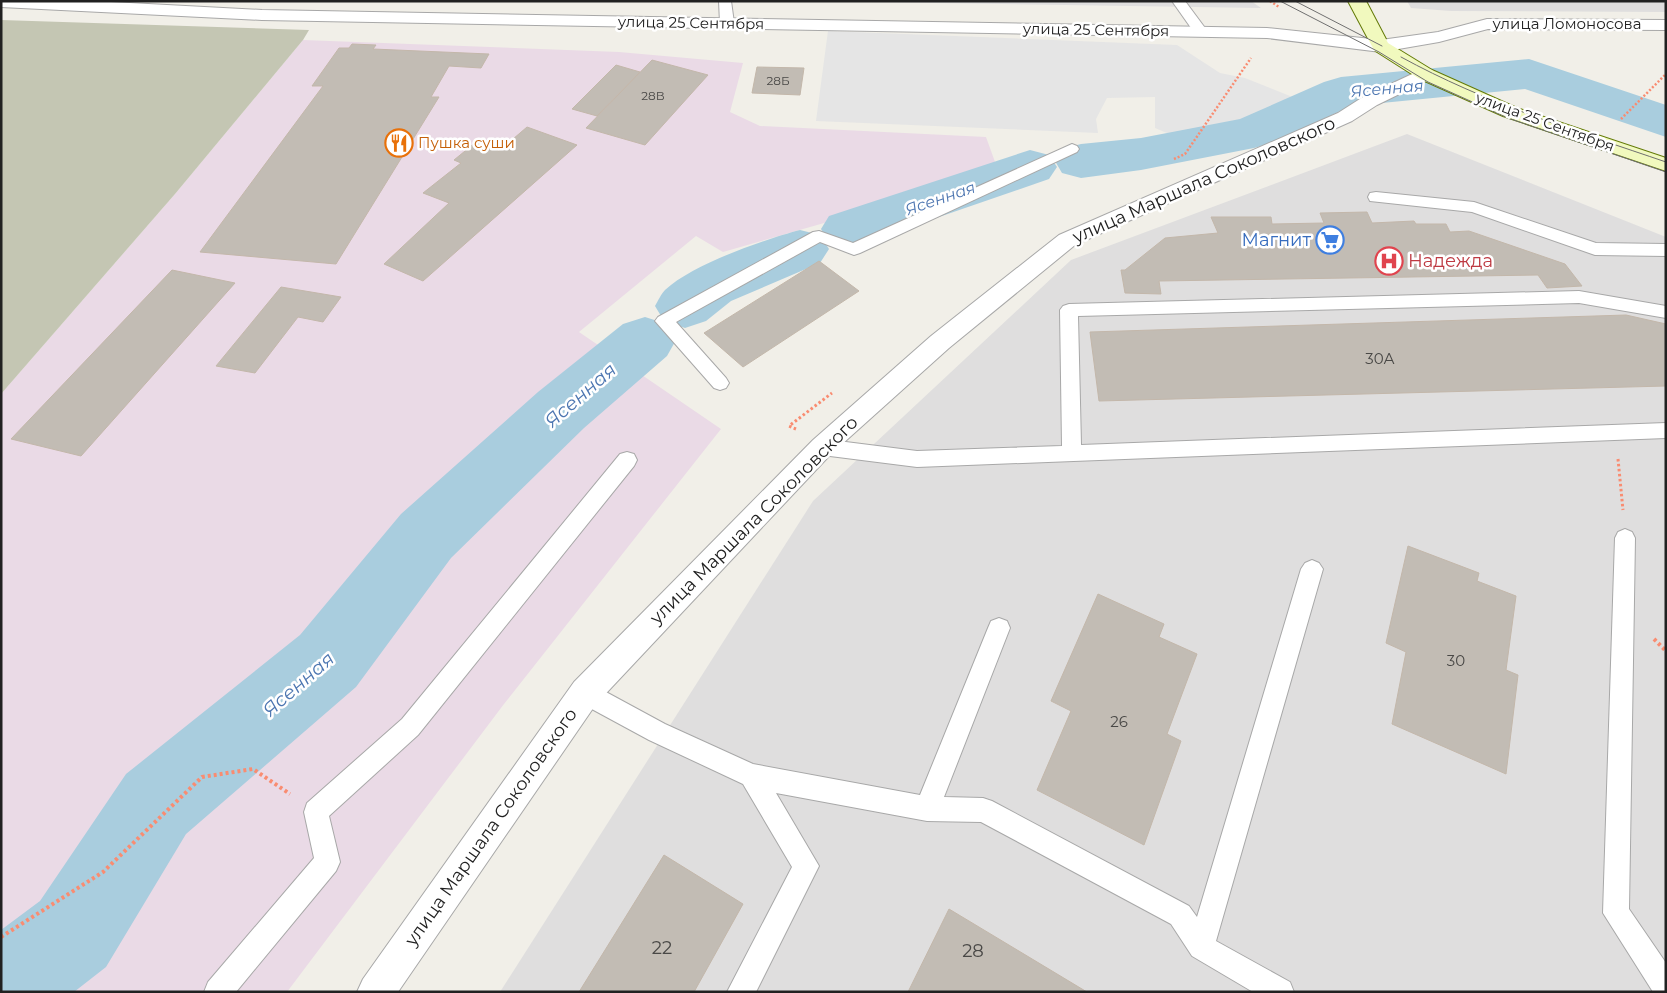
<svg xmlns="http://www.w3.org/2000/svg" width="1667" height="993" viewBox="0 0 1667 993" font-family="Montserrat,sans-serif">
	<style>
		.residential { fill: #dfdede }
		.industrial { fill: #eadae6 }
		.construction { fill: #c4c6b3 }
		.parking { fill: #e5e5e5 }
		.lines { fill: none; stroke-linecap: round; stroke-linejoin: round }
		.river { fill: #a9cdde; fill-rule: evenodd }
		.building { fill: #c2bcb4; stroke: #c3b7aa }
		.lane-casing { stroke: #a8a8a8; stroke-width: 2 }
		.street-casing { stroke: #a8a8a8; stroke-width: 2 }
		.secondary-casing { stroke: #637a06; stroke-width: 2 }
		.path-far2 { stroke: #f98c71; stroke-width: 2.5; stroke-dasharray: 2 2; stroke-linecap: butt }
		.path-far1 { stroke: #f98c71; stroke-width: 3; stroke-dasharray: 2.5 2.5; stroke-linecap: butt }
		.path { stroke: #f98c71; stroke-width: 4; stroke-dasharray: 3 3; stroke-linecap: butt }
		.lane { fill: #fff; fill-rule: evenodd }
		.street { fill: #fff; fill-rule: evenodd }
		.secondary { fill: #f1f9be; fill-rule: evenodd }
		.tram { stroke: #6f6f6f; stroke-width: 1 }
		.labels { text-anchor: middle; stroke-width: 5; stroke-linejoin: round; paint-order: stroke }
		.far-number-label { font-size: 12px; fill: #494846 }
		.far-street-label { font-size: 15px; fill: #212121; stroke: #fff }
		.far-food-label { font-size: 15px; fill: #c56008; stroke: #fff; text-anchor: start }
		.number-label { font-size: 15px; fill: #494846 }
		.far-water-label { font-size: 16px; font-style: italic; fill: #4d76b1; stroke: #fff }
		.street-label { font-size: 18px; fill: #212121; stroke: #fff }
		.shop-label { font-size: 18px; fill: #366cbe; stroke: #fff; text-anchor: end }
		.health-label { font-size: 18px; fill: #be3a42; stroke: #fff; text-anchor: start }
		.near-number-label { font-size: 18px; fill: #494846 }
		.water-label { font-size: 19px; font-style: italic; fill: #4d76b1; stroke: #fff }
	</style>
	<rect width="100%" height="100%" fill="#f1efe8"/>
	<g class="residential">
		<path d="M802,1H1251L1261,8Z"/>
		<path d="M1407,1H1666V12L1451,11L1411,8Z"/>
		<path d="M1407,134L1666,237V992H500L813,501L1071,260Z"/>
	</g>
	<path class="industrial" d="M303,40L619,52L743,63L730,112L760,126L986,137L999,173L723,252L696,236L579,332L721,429L504,704L287,992H1V394L175,194Z"/>
	<path class="construction" d="M1,20L309,30L303,40L175,194L1,394Z"/>
	<path class="parking" d="M828,31L1177,45L1220,73L1245,78L1290,96L1301,106L1255,141L1184,140L1155,128V97L1107,98L1096,119L1098,133L816,121Z"/>
	<g class="lines">
		<g class="river">
			<path d="M1529,59L1666,105V137L1525,89L1351,106L1272,143L1254,148L1141,170L1081,178L1062,173L1055,161L1062,149L1081,144L1141,138L1240,119L1324,82L1341,77Z"/>
			<path d="M1030,150L1049,155L1057,167L1049,179L849,248L829,242L821,229L829,216Z"/>
			<path d="M800,230L820,235L829,249L820,263L731,301L706,321L685,328L664,321L655,306C658,301 661,294 665,290C693,264 763,240 800,230Z"/>
			<path d="M645,317L667,324L676,340L667,356L584,428L451,558L356,687L186,834L106,967L74,992H1V930L40,901L126,774L300,635L401,514L538,392L623,324Z"/>
		</g>
	</g>
	<g class="building">
		<path d="M352,44L376,45L373,49L489,54L481,68L449,66L431,97H439L336,264L200,252L323,86H312L339,48H349Z"/>
		<path d="M652,60L708,75L645,145L586,128Z"/>
		<path d="M616,65L640,72L597,116L572,109Z"/>
		<path d="M757,67L804,68L800,95L752,93Z"/>
		<path d="M527,127L577,145L423,281L384,264L449,203L423,193L461,163L454,160L476,142L499,151Z"/>
		<path d="M1367,212L1372,223L1414,221L1416,224H1446L1450,232L1469,231L1565,264L1582,286L1547,288L1538,275L1159,281L1161,294L1125,293L1121,270H1125L1165,238L1218,233L1211,217H1271L1272,224L1324,223L1320,213Z"/>
		<path d="M819,261L859,291L743,367L704,333Z"/>
		<path d="M172,270L235,283L81,456L11,439Z"/>
		<path d="M281,287L341,297L323,322L298,317L255,373L216,366Z"/>
		<path d="M1626,315L1666,324V386L1099,401L1090,332Z"/>
		<path d="M1408,546L1479,573L1477,581L1516,596L1506,670L1518,675L1506,774L1392,724L1406,652L1386,643Z"/>
		<path d="M1098,594L1164,624L1159,637L1197,654L1167,734L1181,741L1144,845L1037,790L1071,711L1051,701Z"/>
		<path d="M664,855L743,904L694,992H579Z"/>
		<path d="M949,909L1087,992H908Z"/>
	</g>
	<g class="lines">
		<g class="lane-casing">
			<g id="lane">
				<path d="M719,1H731L734,23L732,26H722L720,23Z"/>
				<path d="M1172,1H1185L1208,32L1206,35H1196Z"/>
				<path d="M1072,144L1077,146L1079,149L1077,152L860,253L854,255L820,242L676,322L726,378L729,383L726,388L720,390L714,388L655,321L658,317L813,232L819,231L853,243Z"/>
				<path d="M1376,192L1474,202L1596,243L1666,244V256L1595,255L1472,212L1370,201L1368,197L1370,193Z"/>
				<path d="M1579,291L1666,306V318L1579,303L1078,316L1081,445L1666,423V438L917,467L822,455L815,452L812,447L815,442L822,439L917,451L1062,446L1060,310L1063,306L1069,304Z"/>
				<path d="M627,452L634,454L637,460L634,466L418,735L329,816L340,862L336,871L236,992H204L208,982L314,858L304,812L307,803L402,719L620,454Z"/>
				<path d="M1625,529L1632,532L1635,538L1629,909L1666,963V992H1653L1603,913L1615,538L1618,532Z"/>
				<path d="M1312,560L1319,563L1323,569L1216,941L1290,982L1294,992H1253L1192,956L1171,924L981,822L927,821L776,793L819,866L756,992H727L792,867L743,784L649,740L577,701L574,693L577,685L585,682L593,685L665,724L753,764L920,795L988,628L991,621L999,618L1007,621L1010,628L944,797L983,798L992,801L1189,906L1197,917L1301,569L1305,563Z"/>
			</g>
		</g>
		<g class="street-casing">
			<g id="street">
				<path d="M1,1H92L262,10L1267,28L1381,40L1438,32L1487,19L1666,20V30L1488,29L1439,42L1381,52L1267,38L262,20L1,7Z"/>
				<path d="M1425,68L1432,70L1435,74L1432,78L1377,105L1352,121L1075,245L949,348L831,454L596,704L398,992H357L363,979L574,682L813,440L931,336L1059,235L1338,113L1363,97Z"/>
			</g>
		</g>
		<g class="secondary-casing">
			<path id="secondary" d="M1348,1H1366L1388,43L1432,70L1517,108L1666,158V171L1503,116L1418,78L1374,50Z"/>
		</g>
		<g class="path-far2">
			<path d="M1270,1L1279,7"/>
			<path d="M1621,119L1666,74"/>
			<path d="M1174,159L1185,154L1251,58"/>
		</g>
		<g class="path-far1">
			<path d="M796,429L789,426L832,393"/>
			<path d="M1618,459L1623,510"/>
		</g>
		<g class="path">
			<path d="M1654,639L1666,651"/>
			<path d="M1,937L103,872L202,777L253,769L290,794"/>
		</g>
		<use href="#lane" class="lane"/>
		<use href="#street" class="street"/>
		<use href="#secondary" class="secondary"/>
		<g class="tram">
			<path d="M1280,1L1379,52L1428,82L1508,118L1666,172"/>
			<path d="M1295,1L1382,46"/>
			<path d="M1401,57C1485,103 1575,131 1666,162"/>
		</g>
	</g>
	<defs>
		<g id="restaurant-ring" transform="scale(1.4375)"><circle r="9.5" fill="#fff" stroke="#e8710a" stroke-width="1.5"/><path d="M-5-6h1v4h1v-4h1v4h1v-4h1v5L-1.5 .5V6h-2V.5L-5-1ZM5-6V6H3V1.5H1.5Q1.5-4 5-6Z" fill="#e8710a"/></g>
		<g id="supermarket-ring" transform="scale(1.4375)"><circle r="9.5" fill="#fff" stroke="#3f7fe0" stroke-width="1.5"/><path d="M-6-5.5h2.5l.6 2H6L4.5 2H-2.5L-4.4-4H-6ZM-1.5 3.2a1.3 1.3 0 1 0 .1 0ZM3 3.2a1.3 1.3 0 1 0 .1 0Z" fill="#3f7fe0"/></g>
		<g id="hospital-ring" transform="scale(1.4375)"><circle r="9.5" fill="#fff" stroke="#e0444e" stroke-width="1.5"/><path d="M-5-5h3v3.5h4V-5h3V5h-3V1.5h-4V5h-3Z" fill="#e0444e"/></g>
	</defs>
	<g fill-rule="evenodd">
		<use href="#restaurant-ring" x="399" y="143"/>
		<use href="#supermarket-ring" x="1330" y="240"/>
		<use href="#hospital-ring" x="1389" y="261"/>
	</g>
	<g class="labels">
		<g class="far-number-label">
			<text x="778" y="85">28Б</text>
			<text x="653" y="100">28В</text>
		</g>
		<g class="far-street-label">
			<text transform="translate(691 23) rotate(1)" y="5">улица 25 Сентября</text>
			<text x="1567" y="29">улица Ломоносова</text>
			<text transform="translate(1096 30) rotate(1)" y="5">улица 25 Сентября</text>
			<text transform="translate(1545 122) rotate(20)" y="5">улица 25 Сентября</text>
		</g>
		<g class="far-food-label">
			<text x="418" y="148">Пушка суши</text>
		</g>
		<g class="number-label">
			<text x="1380" y="364">30А</text>
			<text x="1456" y="666">30</text>
			<text x="1119" y="727">26</text>
		</g>
		<g class="far-water-label">
			<text transform="translate(1387 88) rotate(-5)" y="6">Ясенная</text>
			<text transform="translate(940 198) rotate(-19)" y="6">Ясенная</text>
		</g>
		<g class="street-label">
			<text transform="translate(1204 180) rotate(-24)" y="6">улица Маршала Соколовского</text>
			<text transform="translate(754 520) rotate(-45)" y="6">улица Маршала Соколовского</text>
			<text transform="translate(491 827) rotate(-55)" y="6">улица Маршала Соколовского</text>
		</g>
		<g class="shop-label">
			<text x="1311" y="246">Магнит</text>
		</g>
		<g class="health-label">
			<text x="1408" y="267">Надежда</text>
		</g>
		<g class="near-number-label">
			<text x="662" y="954">22</text>
			<text x="973" y="957">28</text>
		</g>
		<g class="water-label">
			<text transform="translate(580 395) rotate(-41)" y="7">Ясенная</text>
			<text transform="translate(298 684) rotate(-41)" y="7">Ясенная</text>
		</g>
	</g>
	<rect width="1667" height="993" fill="none" stroke="#212121" stroke-width="5"/>
</svg>
